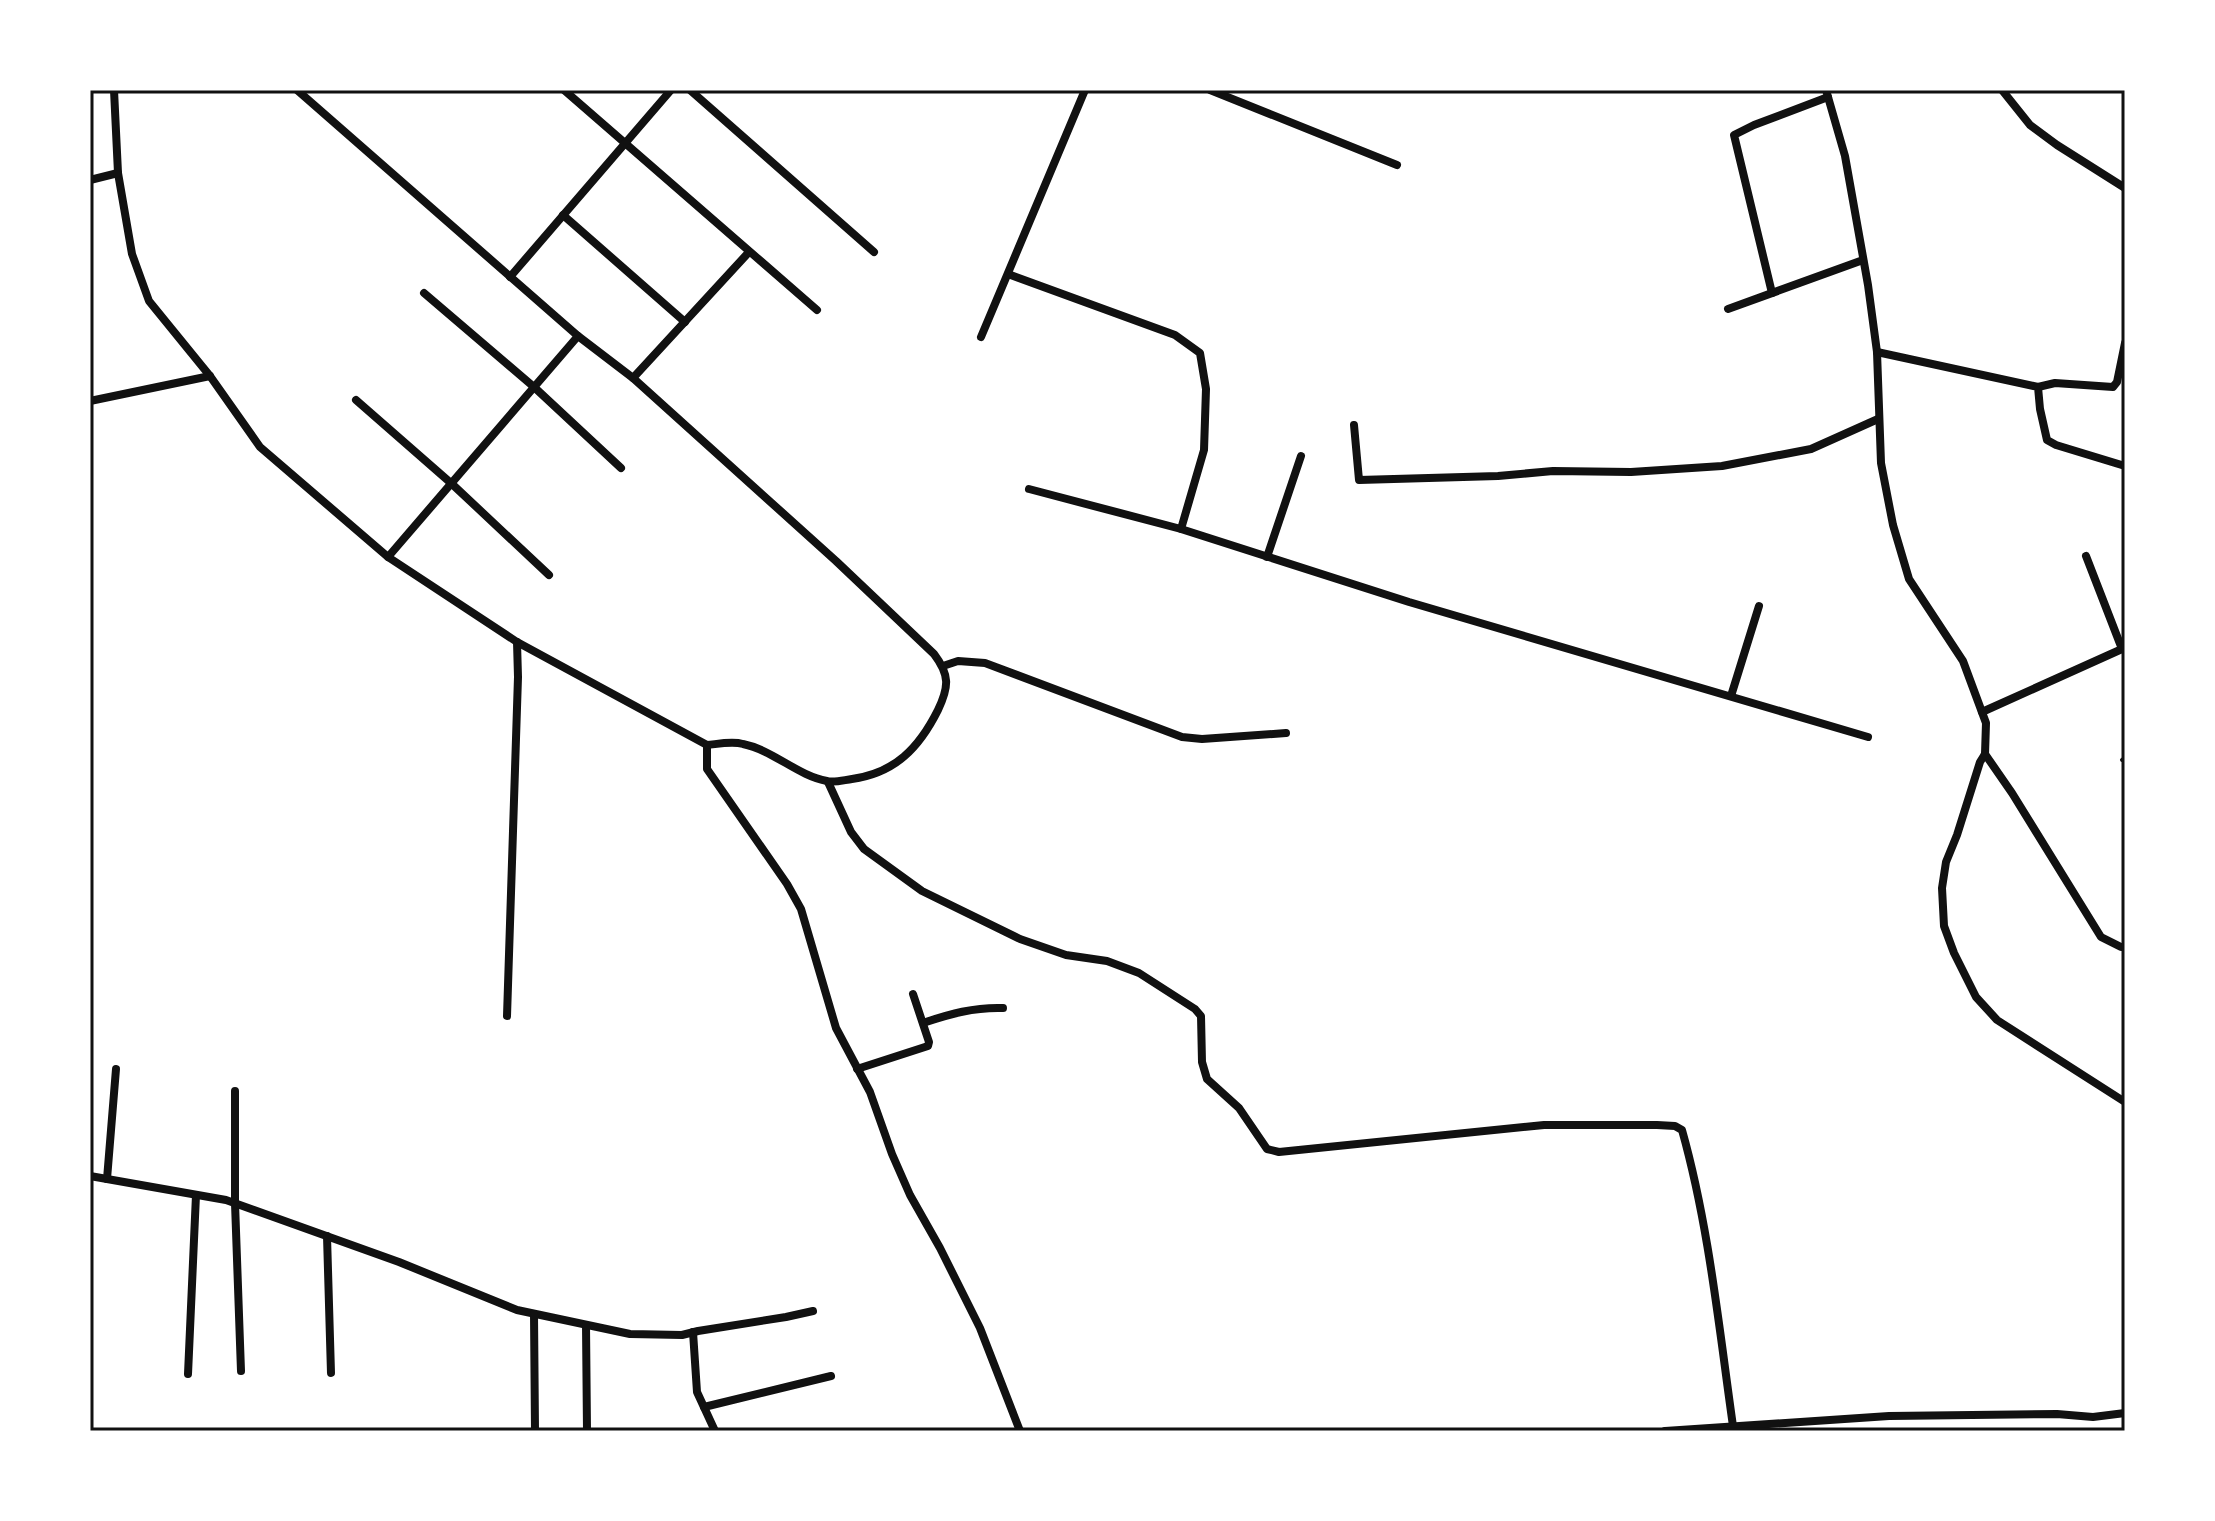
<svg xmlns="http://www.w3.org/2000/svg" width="2215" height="1521" viewBox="0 0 2215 1521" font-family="'Asap Condensed',sans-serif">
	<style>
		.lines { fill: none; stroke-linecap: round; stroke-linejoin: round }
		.service { stroke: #111; stroke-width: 4 }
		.minor { stroke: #111; stroke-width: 8 }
		.neatline { fill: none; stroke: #111; stroke-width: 3 }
	</style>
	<rect width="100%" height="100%" fill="#fff"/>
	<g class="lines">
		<path class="service" d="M2122,760L2125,758"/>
		<g class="minor">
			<path d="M114,90L118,173L132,254L149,301L210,376L260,447L388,557L517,642L707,745V769L787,884L801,909L836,1028L870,1092L892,1154L910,1195L940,1248L980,1328L1020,1431"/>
			<path d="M297,90L578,336L633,378L836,561L934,654C950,675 949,687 938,710C919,748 895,773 852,779C844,780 834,783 827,781C798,776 773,750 743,744C732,741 718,744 707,745"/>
			<path d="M564,90L817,310"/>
			<path d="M690,90L874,252"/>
			<path d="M1210,90L1397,165"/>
			<path d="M1826,90L1845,156L1868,285L1877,352L1881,463L1893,525L1909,579L1963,661L1986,723L1985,754L1980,762L1957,835L1946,862L1942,888L1944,926L1954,953L1976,997L1997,1020L2125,1102"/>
			<path d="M2002,90L2030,125L2057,145L2125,188"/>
			<path d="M90,180L118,173"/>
			<path d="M563,215L685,322"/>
			<path d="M1008,274L1175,335L1200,353L1206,389L1204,450L1181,529"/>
			<path d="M510,277L671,90"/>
			<path d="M424,293L534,387L621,468"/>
			<path d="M1772,293L1734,135L1754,125L1828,97"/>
			<path d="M1728,309L1863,260"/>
			<path d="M981,337L1085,90"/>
			<path d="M1877,352L2038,387L2040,409L2047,440L2056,445L2125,466"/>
			<path d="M633,378L749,252"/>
			<path d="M2038,387L2055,383L2113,387L2117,382L2125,343"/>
			<path d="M356,400L452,484L549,575"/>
			<path d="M90,401L210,376"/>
			<path d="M1354,425L1359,480L1498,476L1553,471L1631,472L1722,466L1811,449L1878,419"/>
			<path d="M1029,489L1181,529L1409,602L1868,737"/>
			<path d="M388,557L578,336"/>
			<path d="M1267,557L1301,456"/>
			<path d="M943,666L958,661L985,663L1182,737L1202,739L1286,733"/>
			<path d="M1731,696L1759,606"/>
			<path d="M1982,712L2122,649L2086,556"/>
			<path d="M1985,754L2012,793L2101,937L2121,947H2125"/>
			<path d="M828,782L851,832L864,849L922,891L1020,939L1066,955L1107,961L1139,973L1195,1009L1201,1016L1202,1062L1207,1079L1239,1108L1267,1149L1279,1152L1544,1125H1657L1675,1126L1682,1130C1709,1226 1719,1328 1733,1426"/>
			<path d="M507,1016L518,677L517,642"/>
			<path d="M923,1023C950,1014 974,1007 1003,1008"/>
			<path d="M857,1069L928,1046L929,1042L913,994"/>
			<path d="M235,1091V1203L241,1371"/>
			<path d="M90,1176L226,1200L399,1262L517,1310L630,1334L682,1335L698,1331L786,1317L813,1311"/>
			<path d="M107,1179L116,1069"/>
			<path d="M327,1236L331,1373"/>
			<path d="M534,1314L535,1431"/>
			<path d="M586,1325L587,1431"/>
			<path d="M693,1332L697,1392L715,1431"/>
			<path d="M188,1374L196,1195"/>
			<path d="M704,1407L831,1376"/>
			<path d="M1665,1431L1889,1416L2057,1414L2093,1417L2125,1413"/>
		</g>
	</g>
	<rect width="2215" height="1521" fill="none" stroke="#ffffff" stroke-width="184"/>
	<rect x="92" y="92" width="2031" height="1337" class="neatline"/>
</svg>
